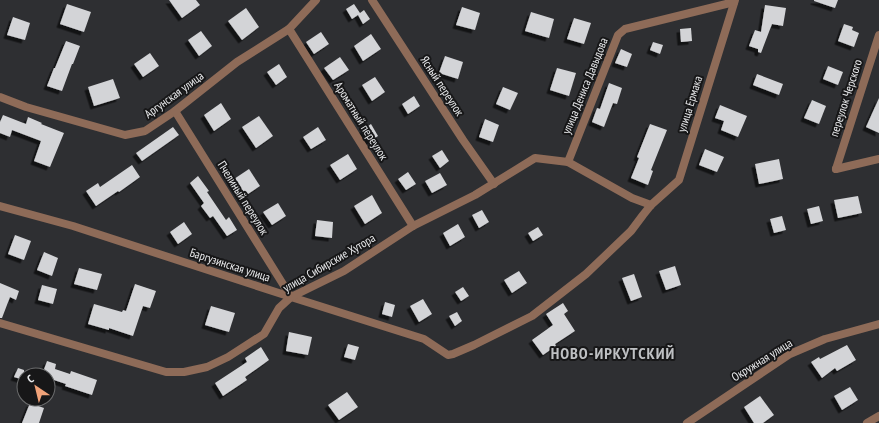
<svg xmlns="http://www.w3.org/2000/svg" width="879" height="423" viewBox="0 0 879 423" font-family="'PT Sans Narrow',sans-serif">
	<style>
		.building { fill: #d3d4d7; filter: url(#shadow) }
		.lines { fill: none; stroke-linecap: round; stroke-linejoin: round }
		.minor { stroke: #8e6b58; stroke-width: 8 }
		.labels { text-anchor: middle; stroke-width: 4; stroke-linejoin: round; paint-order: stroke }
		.street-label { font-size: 12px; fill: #eaebed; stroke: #171718 }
		.district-label { font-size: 16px; font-weight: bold; letter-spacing: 1px; fill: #bec0c3; stroke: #171718 }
	</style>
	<defs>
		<filter id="shadow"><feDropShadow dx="-3.5" dy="3.5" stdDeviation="0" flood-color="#0009"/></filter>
	</defs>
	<rect width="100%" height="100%" fill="#2e2f32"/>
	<g class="building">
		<path d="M169,0H196L200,5L182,18Z"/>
		<path d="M814,0H838L835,8L814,1Z"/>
		<path d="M67,4L91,12L84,32L60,24Z"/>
		<path d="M354,4L360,13L364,10L370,19L363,24L358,15L352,19L346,9Z"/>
		<path d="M765,5L786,8L783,26L772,24L761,53L758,52V49L749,46L755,30L761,32Z"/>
		<path d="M462,7L480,13L475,30L456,25Z"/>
		<path d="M246,8L259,27L242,40L228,21Z"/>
		<path d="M531,12L554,19L549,38L525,31Z"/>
		<path d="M13,17L30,23L25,40L7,35Z"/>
		<path d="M574,18L591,23L584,44L567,39Z"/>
		<path d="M844,24L853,27L852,30L859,33L854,47L838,41Z"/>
		<path d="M691,28L692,41L681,42L680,29Z"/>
		<path d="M201,31L212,46L199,56L188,40Z"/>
		<path d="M321,32L329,44L314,54L306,42Z"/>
		<path d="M371,34L381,49L363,61L354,46Z"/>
		<path d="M66,41L80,46L73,64H72L62,91L47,86L54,68H55Z"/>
		<path d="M653,42L663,45L660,54L650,50Z"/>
		<path d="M621,49L632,54L627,67L615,63Z"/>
		<path d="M150,53L159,66L143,77L134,64Z"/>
		<path d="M445,56L463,62L458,79L439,73Z"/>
		<path d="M340,57L349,70L333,80L324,68Z"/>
		<path d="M279,64L287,77L276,85L267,72Z"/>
		<path d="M828,66L843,72L838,85L823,79Z"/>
		<path d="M557,68L576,73L569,96L550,90Z"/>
		<path d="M757,74L783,84L779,95L753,85Z"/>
		<path d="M375,77L385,92L372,101L362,85Z"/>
		<path d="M113,79L120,98L94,106L88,87Z"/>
		<path d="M609,83L622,88L617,104L613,103L604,127L592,122L597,108L600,109Z"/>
		<path d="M503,87L518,93L510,110L496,104Z"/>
		<path d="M414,96L420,106L408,114L402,104Z"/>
		<path d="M879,98V133L866,127Z"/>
		<path d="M812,100L826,106L819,124L804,118Z"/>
		<path d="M221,103L231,119L214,131L204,115Z"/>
		<path d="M720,105L747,116L738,137L721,130L724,121L715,118Z"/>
		<path d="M3,115L26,124L28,117L42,123L41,124L64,133L50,167L34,161L41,141L12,130L10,137L0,133V122Z"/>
		<path d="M259,116L273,136L256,148L242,127Z"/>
		<path d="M485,119L499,125L493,142L479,137Z"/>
		<path d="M371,124L378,136L369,142L361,131Z"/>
		<path d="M650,124L667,130L651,170L653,171L648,185L631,178L639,158L637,157Z"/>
		<path d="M173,127L179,135L142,161L136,153Z"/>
		<path d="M318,127L326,140L311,149L303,137Z"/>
		<path d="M705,149L724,157L717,172L699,165Z"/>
		<path d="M442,150L449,161L440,168L432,156Z"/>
		<path d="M348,154L357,169L340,180L330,165Z"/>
		<path d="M779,159L783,179L759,184L755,164Z"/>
		<path d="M132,165L140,177L119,192L118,191L96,206L86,191L98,183L100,187Z"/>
		<path d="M249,169L260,186L242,198L231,181Z"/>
		<path d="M408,172L416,184L406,190L398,179Z"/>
		<path d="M440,173L447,185L432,193L425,181Z"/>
		<path d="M198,176L209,191L207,192L226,220L229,217L237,230L227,236L213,216L210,218L201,206L204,203L190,183Z"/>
		<path d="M372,195L382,213L365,224L354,206Z"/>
		<path d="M858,196L862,213L838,218L834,200Z"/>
		<path d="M278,203L286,216L272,225L263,212Z"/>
		<path d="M819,206L823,221L811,224L807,209Z"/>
		<path d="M482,210L489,222L479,228L472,215Z"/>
		<path d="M782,216L786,230L774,233L770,219Z"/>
		<path d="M317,220L333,222L332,238L315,236Z"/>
		<path d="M184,222L192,234L178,244L170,232Z"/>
		<path d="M458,224L465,237L450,246L443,233Z"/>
		<path d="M538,227L543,235L533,241L528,233Z"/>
		<path d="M15,235L31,241L24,260L8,254Z"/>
		<path d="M44,252L58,258L52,276L37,270Z"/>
		<path d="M675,266L681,285L666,290L659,271Z"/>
		<path d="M79,268L102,274L97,290L74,284Z"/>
		<path d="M519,271L527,283L512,293L504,280Z"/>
		<path d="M634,274L642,297L631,301L622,278Z"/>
		<path d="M0,283L19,291L16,300L10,297L2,318H0Z"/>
		<path d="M135,284L156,291L150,308L143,306L133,336L109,328V330L88,324L94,304L122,312L123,310L126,311Z"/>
		<path d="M42,285L57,289L53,304L38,300Z"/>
		<path d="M463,287L469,296L461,301L455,292Z"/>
		<path d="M423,299L432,314L419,322L410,306Z"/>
		<path d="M385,302L395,305L392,317L382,314Z"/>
		<path d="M563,303L568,311L564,314L575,331L555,344L556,346L543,355L532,340L553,325L546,314Z"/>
		<path d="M211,306L235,313L229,332L205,325Z"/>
		<path d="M457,312L462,321L455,326L449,316Z"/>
		<path d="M289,332L312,337L308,355L286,351Z"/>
		<path d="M348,344L359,347L355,360L344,357Z"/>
		<path d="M847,345L856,360L837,371L835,368L822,378L811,362L819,357L820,359Z"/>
		<path d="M261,347L269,360L245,377L247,380L223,396L215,383L247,362L245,358Z"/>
		<path d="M47,361L56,364L55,369L70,374L71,371L97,380L92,395L65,386L66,384L48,378V375H42Z"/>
		<path d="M18,368L24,370V380L14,377Z"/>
		<path d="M850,387L858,400L842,410L834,396Z"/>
		<path d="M347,392L358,407L339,420L328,405Z"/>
		<path d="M760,396L774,415L763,423H754L744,407Z"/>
		<path d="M30,403L44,408L39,423H22Z"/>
	</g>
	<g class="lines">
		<g class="minor">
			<path d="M372,0L463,140L494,184"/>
			<path d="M289,29L413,226"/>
			<path d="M0,97L26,107L125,135L145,131L175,111L237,62L289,29L316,0"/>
			<path d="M175,111L291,297"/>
			<path d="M568,162L632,198L651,205"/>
			<path d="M836,169L879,35"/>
			<path d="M836,169L879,159"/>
			<path d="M0,206L73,226L291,297L424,339L448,355L453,354L474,345L532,316L586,274L631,231L643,215L651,205L679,180L735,0"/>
			<path d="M0,323L166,372H184L207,367L228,357L264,334L279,308L291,297L344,271L413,226L475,195L535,158L568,162L618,35L625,29L734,2"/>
			<path d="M687,423L790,354L825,339L879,324"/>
			<path d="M867,423L879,416"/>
		</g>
	</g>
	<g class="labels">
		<g class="street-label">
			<text transform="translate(442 86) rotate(57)" y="4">Ясный переулок</text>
			<text transform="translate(585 86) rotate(-68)" y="4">улица Дениса Давыдова</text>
			<text transform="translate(174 95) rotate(-36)" y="4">Аргунская улица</text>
			<text transform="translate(846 98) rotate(-72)" y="4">переулок Черского</text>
			<text transform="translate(690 104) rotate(-73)" y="4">улица Ермака</text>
			<text transform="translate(361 121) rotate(58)" y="4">Ароматный переулок</text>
			<text transform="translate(243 198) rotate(58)" y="4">Пчелиный переулок</text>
			<text transform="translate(329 263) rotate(-30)" y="4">улица Сибирские Хутора</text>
			<text transform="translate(230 265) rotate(18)" y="4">Баргузинская улица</text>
			<text transform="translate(762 360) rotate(-32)" y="4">Окружная улица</text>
		</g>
		<g class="district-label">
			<text x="613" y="359">НОВО-ИРКУТСКИЙ</text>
		</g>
	</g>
	<g transform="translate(36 387) rotate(325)"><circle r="19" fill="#171718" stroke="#6b6c6d"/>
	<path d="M0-3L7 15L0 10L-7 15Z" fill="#f0a278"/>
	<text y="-6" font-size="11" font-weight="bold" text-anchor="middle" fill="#eaebed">С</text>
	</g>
</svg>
